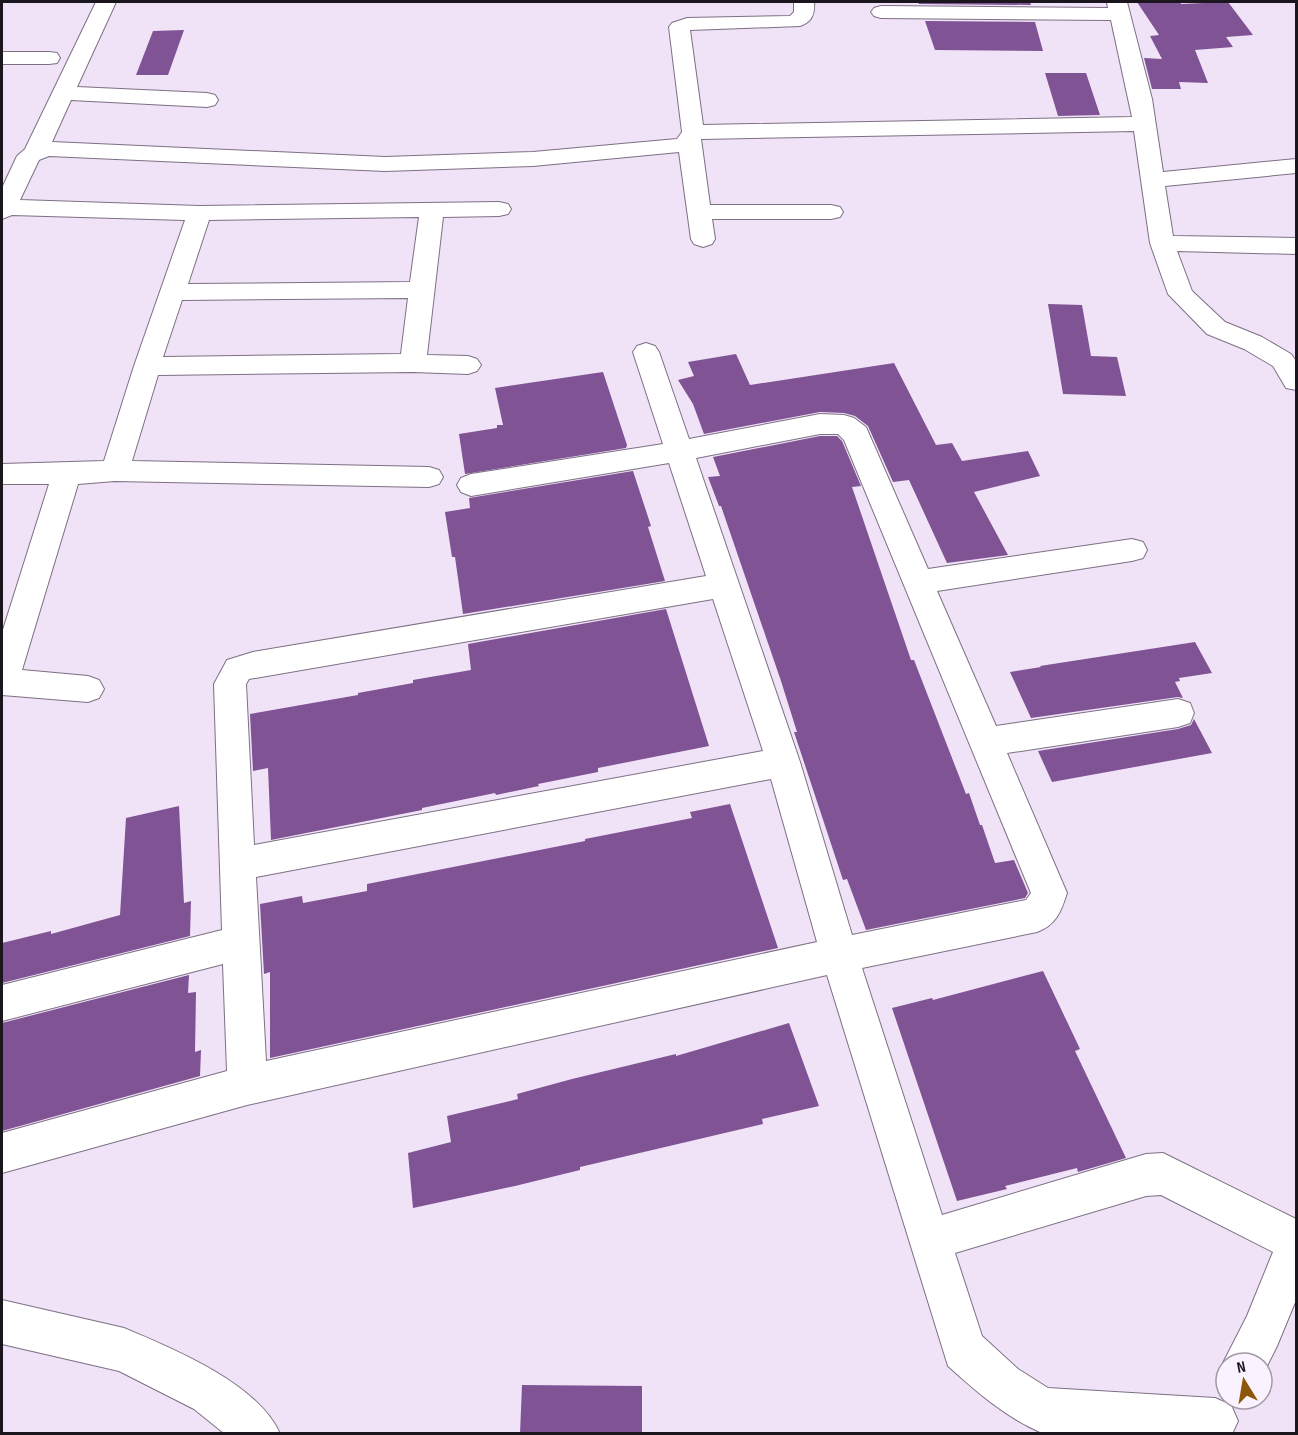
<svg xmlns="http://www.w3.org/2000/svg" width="1298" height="1435" viewBox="0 0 1298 1435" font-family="'Sofia Sans Condensed',sans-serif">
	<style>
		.building { fill: #7f5394 }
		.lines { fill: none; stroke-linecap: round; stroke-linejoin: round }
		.minor-casing { stroke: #7d7083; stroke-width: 2 }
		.minor { fill: #fff; fill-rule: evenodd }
	</style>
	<rect width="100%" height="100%" fill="#f0e2f7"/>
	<g class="building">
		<path d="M918,2H1030L1031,5L919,4Z"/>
		<path d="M1137,2H1180L1181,4L1228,2L1253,35L1226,37L1233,47L1195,50L1208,83L1179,82L1181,89H1152L1144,58L1162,59L1150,36L1159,35Z"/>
		<path d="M925,21L1035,22L1043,51L935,50Z"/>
		<path d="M184,30L168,75H136L153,31Z"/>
		<path d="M1045,73H1086L1100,115L1058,116Z"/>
		<path d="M1048,304L1082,305L1091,356L1117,357L1126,396L1063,394Z"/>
		<path d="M736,354L750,385L894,363L936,445L952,443L962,461L1028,451L1040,476L974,492L1008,555L947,563L909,480L893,482L868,426L855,416L844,413L820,412L704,434L693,404L678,380L694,376L688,362Z"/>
		<path d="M603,372L627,445L626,448L465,474L459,434L497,428V425H503L495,388Z"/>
		<path d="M820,436H837L842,441L861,486L852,487L911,660H914L966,794L969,793L980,825H982L995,863L1014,860L1028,893L1025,898L866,930L847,879L843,880L794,732H797L781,681L721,506H719L708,477L720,476L713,457Z"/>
		<path d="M633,471L651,526L648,527L665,581L463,614L455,557H452L445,512L470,508L469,498Z"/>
		<path d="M666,609L709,746L598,768V772L538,784L539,786L496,795L495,793L422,808V810L271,840L268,768L253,771L250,714L358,695V693L413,683V680L471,670L468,644Z"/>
		<path d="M1195,642L1212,673L1179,678L1180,681L1175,682L1183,698L1178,697L1031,718L1010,672L1041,667L1040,666Z"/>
		<path d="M1194,719L1212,753L1052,782L1038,751L1178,729L1191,725Z"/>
		<path d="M730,804L778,948L270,1058V972L264,974L260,904L302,896L303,903L367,891V884L585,841V839L692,818L690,812Z"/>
		<path d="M179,806L184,903L191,901L190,936L2,983V943L51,931V934L120,915L126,818Z"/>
		<path d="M1043,971L1080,1049L1075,1051L1126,1158L1078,1172L1077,1168L1005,1186L1007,1189L957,1201L892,1008L932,998L933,1000Z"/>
		<path d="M189,975L188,993L196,992L195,1052L201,1050L200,1076L2,1131V1023Z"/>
		<path d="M789,1023L819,1106L762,1119L763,1124L580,1167V1170L515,1186L413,1208L408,1153L451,1142L447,1116L518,1099L517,1094L572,1079L676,1054V1056Z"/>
		<path d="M522,1385L642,1386V1434H520Z"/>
	</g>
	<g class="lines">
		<g class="minor-casing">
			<g id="minor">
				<path d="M96,2H116L77,87L207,93L215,95L218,100L215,105L207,107L71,100L52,142L385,157L533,152L677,139L682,132L669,27L672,23L687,18L790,16L794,12V2H814C815,14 812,22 800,26L690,30L703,125L1132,117L1111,20L881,18L874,16L871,12L874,8L881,6L1108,8L1107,2H1127L1152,99L1163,172L1296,159V173L1165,186L1173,236L1296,238V254L1177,251L1192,291L1225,322L1262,337L1291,354L1296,361V390L1286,388L1273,366L1244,349L1207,334L1168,294L1150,243L1134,131L701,139L710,205H831L840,207L843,212L840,217L831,219H712L715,239L712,244L703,247L694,244L691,239L679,152L533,166L385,171L49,156L39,160L20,200L199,206L499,202L508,204L511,209L508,214L499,216L443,217L427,355L468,356L477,359L481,365L477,371L468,374L413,372L158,375L132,461L429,467L439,470L443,477L439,484L429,487L115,481L78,484L22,670L88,676L99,680L104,689L99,698L88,702L2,695V633L49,484H2V464L104,461L134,366L185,220L12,215L2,219V188L17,156L25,149ZM419,217L410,282L188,284L209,220ZM408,298L401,354L163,357L182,300Z"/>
				<path d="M2,52H49L57,53L60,58L57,63L49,64H2Z"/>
				<path d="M646,343L655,346L659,352L689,439L820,414L844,415L854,418L866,427L928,569L1132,539L1143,542L1147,550L1143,558L1132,561L937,591L996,726L1178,699L1190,703L1194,713L1190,723L1178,727L1007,753L1067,893C1061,912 1056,925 1037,932L862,968L942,1215L1146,1154L1163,1153L1296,1219V1300L1277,1346L1262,1376V1363H1226V1371L1223,1363L1247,1316L1273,1252L1161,1195L1146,1196L955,1253L982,1336L1018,1369L1048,1388L1215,1398L1231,1405L1238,1421L1232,1434L1042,1433C1005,1417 977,1392 948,1366L827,975L247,1105L2,1173V1133L227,1071L223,964L2,1021V985L222,930L214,684L227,660L253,652L706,576L669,463L471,496L461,492L457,485L461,478L471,474L663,444L633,352L637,346ZM820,434H838L844,440L1031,893L1026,900L852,935L800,762L696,458ZM713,599L763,751L254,845L246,684L249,679ZM771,779L817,942L266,1061L256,877Z"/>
				<path d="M2,1300L124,1328C172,1348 259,1384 280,1434H225L194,1409L119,1371L2,1344Z"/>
			</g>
		</g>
		<use href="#minor" class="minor"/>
	</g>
	<rect width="1298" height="1435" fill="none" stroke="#1b161d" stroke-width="6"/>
	<g transform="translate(1244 1381) rotate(349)"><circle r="28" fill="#faf2fe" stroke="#a19aa4" stroke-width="1.5"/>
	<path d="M0-4.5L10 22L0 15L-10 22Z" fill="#8d570b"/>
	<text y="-9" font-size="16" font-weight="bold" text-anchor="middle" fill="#1b161d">N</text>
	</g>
</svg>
